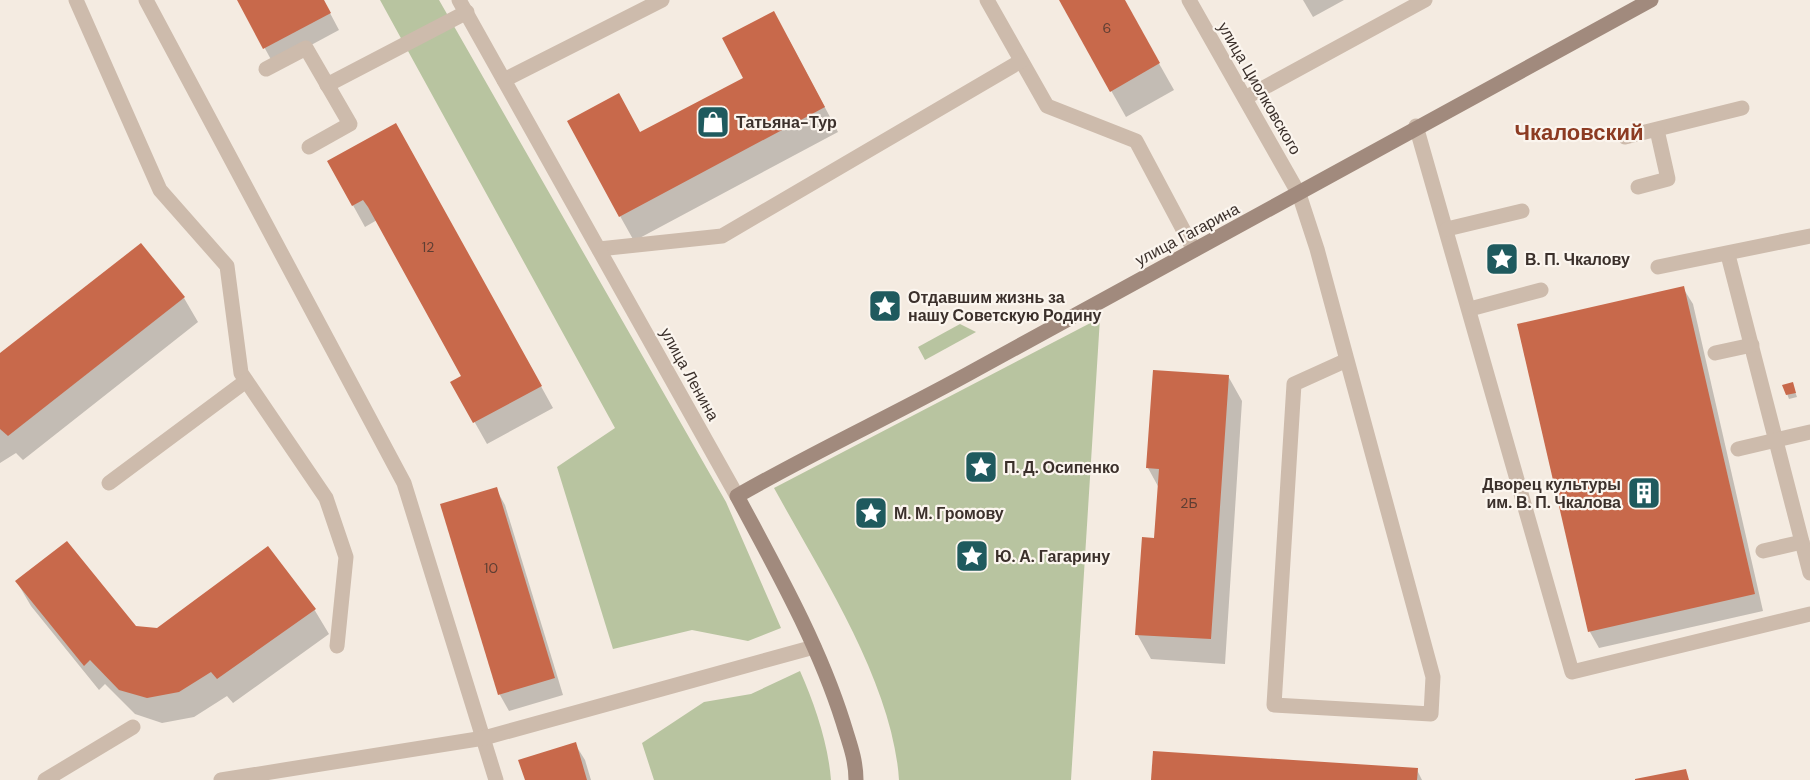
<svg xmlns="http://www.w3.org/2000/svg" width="1810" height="780" viewBox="0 0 1810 780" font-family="'DM Sans',sans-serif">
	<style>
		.green { fill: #b8c4a0 }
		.shadow { fill: #0003 }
		.building { fill: #c8694b }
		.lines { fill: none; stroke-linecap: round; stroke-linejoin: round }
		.lane { stroke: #cdbbac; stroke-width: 15 }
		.street { stroke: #cdbbac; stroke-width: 15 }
		.secondary { stroke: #a18a7d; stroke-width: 15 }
		.labels { text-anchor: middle; stroke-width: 4.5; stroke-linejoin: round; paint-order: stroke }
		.number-label { font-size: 14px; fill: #5e3e33 }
		.street-label { font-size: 16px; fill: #3b302b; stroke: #fbf5ee }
		.poi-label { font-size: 16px; font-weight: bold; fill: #3b302b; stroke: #fbf5ee; text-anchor: start }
		.district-label { font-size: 22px; font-weight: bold; fill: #8c3b22; stroke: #fbf5ee }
	</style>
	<rect width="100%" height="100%" fill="#f4ebe1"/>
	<g class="green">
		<path d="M380,0H439L726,502L781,628L748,641L692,630L613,649L557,467L615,428Z"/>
		<path d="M1100,318L1071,780H899C893,683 820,572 774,488Z"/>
		<path d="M960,324L976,332L925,360L918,347Z"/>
		<path d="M800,671C815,705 828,743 831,780H654L642,743L704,702L751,694Z"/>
	</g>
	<g class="shadow">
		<path d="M241,0H323L339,30L274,65L239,1Z"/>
		<path d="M1060,0H1123L1174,90L1126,117Z"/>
		<path d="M1303,0H1344L1313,17Z"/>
		<path d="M788,38L838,132L634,241L620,216L640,134L745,78Z"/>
		<path d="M408,146L553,408L487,444L452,382L463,377L377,220L365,227L329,162Z"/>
		<path d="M1683,288L1693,304L1763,611L1599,648L1590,632Z"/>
		<path d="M184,298L198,322L23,460L16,453L0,463V355Z"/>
		<path d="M1228,376L1242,401L1225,664L1151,659L1137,634L1156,539L1159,488L1148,468Z"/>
		<path d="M1792,383L1797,397L1789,399L1784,386Z"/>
		<path d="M496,489L505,505L563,695L509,711L500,695L442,505Z"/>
		<path d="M17,582L135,627L158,629L314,609L329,634L233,703L227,696L194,717L162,723L135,714L105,684L99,690L31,606Z"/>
		<path d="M575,744L585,760L591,780H526Z"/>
		<path d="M1417,770L1422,780H1152Z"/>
	</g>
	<g class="building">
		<path d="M237,0H324L331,13L263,49Z"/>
		<path d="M1059,0H1125L1160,63L1110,92Z"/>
		<path d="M774,11L825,107L619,217L567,121L619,93L640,132L743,78L722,38Z"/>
		<path d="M396,123L542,386L473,423L450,382L461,376L368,207L363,200L352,206L327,161Z"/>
		<path d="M141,243L185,297L8,436L0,429V353Z"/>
		<path d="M1684,286L1755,594L1588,632L1517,324Z"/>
		<path d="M1153,370L1229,375L1211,639L1135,635L1142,537L1154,538L1159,469L1146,468Z"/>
		<path d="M1793,382L1796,393L1786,395L1782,385Z"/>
		<path d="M497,487L555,678L498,695L440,504Z"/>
		<path d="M67,541L136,626L157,628L268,546L316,609L217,679L211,672L179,692L147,698L119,690L90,660L84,666L15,581Z"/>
		<path d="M576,742L587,780H525L518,760Z"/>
		<path d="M1153,751L1418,768L1417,780H1151Z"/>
		<path d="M1686,769L1689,780H1635V779Z"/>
	</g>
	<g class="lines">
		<g class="lane">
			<path d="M146,0L404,483L496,780"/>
			<path d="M987,0L1047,106L1136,141L1194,250"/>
			<path d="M266,69L306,48L350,124L309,147"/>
			<path d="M504,80L662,0"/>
			<path d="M327,85L467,12"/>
			<path d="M1245,98L1425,0"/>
			<path d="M1416,126L1572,672L1810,614"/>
			<path d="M1625,137L1742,108"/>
			<path d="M1638,187L1668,179L1657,130"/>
			<path d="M1299,194L1317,249L1347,360L1294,384L1274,705L1431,714L1433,677L1347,360"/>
			<path d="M1447,229L1522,211"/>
			<path d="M599,249L722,236L1021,61"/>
			<path d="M1728,255L1810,573"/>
			<path d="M1658,267L1810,236"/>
			<path d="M1470,309L1541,290"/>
			<path d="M1715,353L1752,345"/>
			<path d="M1738,449L1810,432"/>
			<path d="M1763,551L1802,542"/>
			<path d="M45,780L133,727"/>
		</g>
		<g class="street">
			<path d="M76,0L160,190L227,266L241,373L326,498L346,557L337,646"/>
			<path d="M459,0L737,496"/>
			<path d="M1189,0L1299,194"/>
			<path d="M109,483L246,381"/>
			<path d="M221,780L484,738L814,647"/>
		</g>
		<path class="secondary" d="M856,780C856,759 849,742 843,722C818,643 776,569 737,496C815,451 898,413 977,369C1202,246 1426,121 1651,0"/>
	</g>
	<defs>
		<g id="shop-square" transform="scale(1.725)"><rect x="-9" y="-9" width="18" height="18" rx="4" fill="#1f5a5e" stroke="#fbf5ee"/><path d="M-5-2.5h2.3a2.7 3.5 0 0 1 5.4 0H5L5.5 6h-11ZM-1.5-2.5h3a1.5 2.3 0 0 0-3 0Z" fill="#fff"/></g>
		<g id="sight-square" transform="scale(1.725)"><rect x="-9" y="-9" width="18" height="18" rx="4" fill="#1f5a5e" stroke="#fbf5ee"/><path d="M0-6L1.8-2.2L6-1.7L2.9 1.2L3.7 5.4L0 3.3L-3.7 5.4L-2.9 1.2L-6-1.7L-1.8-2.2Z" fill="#fff"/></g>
		<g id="building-square" transform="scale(1.725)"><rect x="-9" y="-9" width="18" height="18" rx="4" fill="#1f5a5e" stroke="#fbf5ee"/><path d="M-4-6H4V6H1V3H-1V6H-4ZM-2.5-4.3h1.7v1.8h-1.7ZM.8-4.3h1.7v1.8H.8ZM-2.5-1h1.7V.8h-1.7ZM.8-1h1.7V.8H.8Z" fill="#fff"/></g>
	</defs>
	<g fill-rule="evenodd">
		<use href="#shop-square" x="713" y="122"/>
		<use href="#sight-square" x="1502" y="259"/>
		<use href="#sight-square" x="885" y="306"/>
		<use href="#sight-square" x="981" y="467"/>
		<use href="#building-square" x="1644" y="493"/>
		<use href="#sight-square" x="871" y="513"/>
		<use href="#sight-square" x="972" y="556"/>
	</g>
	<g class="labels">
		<g class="number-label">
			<text x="1107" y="33">6</text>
			<text x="428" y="252">12</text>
			<text x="1189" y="508">2Б</text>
			<text x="491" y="573">10</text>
		</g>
		<g class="street-label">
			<text transform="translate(1260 88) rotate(60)" y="6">улица Циолковского</text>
			<text transform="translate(1187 234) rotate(-28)" y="6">улица Гагарина</text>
			<text transform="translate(690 374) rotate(61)" y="6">улица Ленина</text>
		</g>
		<g class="poi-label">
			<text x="736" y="128">Татьяна-Тур</text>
			<text x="1525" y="265">В. П. Чкалову</text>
			<text x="908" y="303">Отдавшим жизнь за<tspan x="908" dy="18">нашу Советскую Родину</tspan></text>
			<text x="1004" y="473">П. Д. Осипенко</text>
			<text x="1621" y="490" text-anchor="end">Дворец культуры<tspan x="1621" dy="18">им. В. П. Чкалова</tspan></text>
			<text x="894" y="519">М. М. Громову</text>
			<text x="995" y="562">Ю. А. Гагарину</text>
		</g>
		<g class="district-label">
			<text x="1579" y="140">Чкаловский</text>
		</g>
	</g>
</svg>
